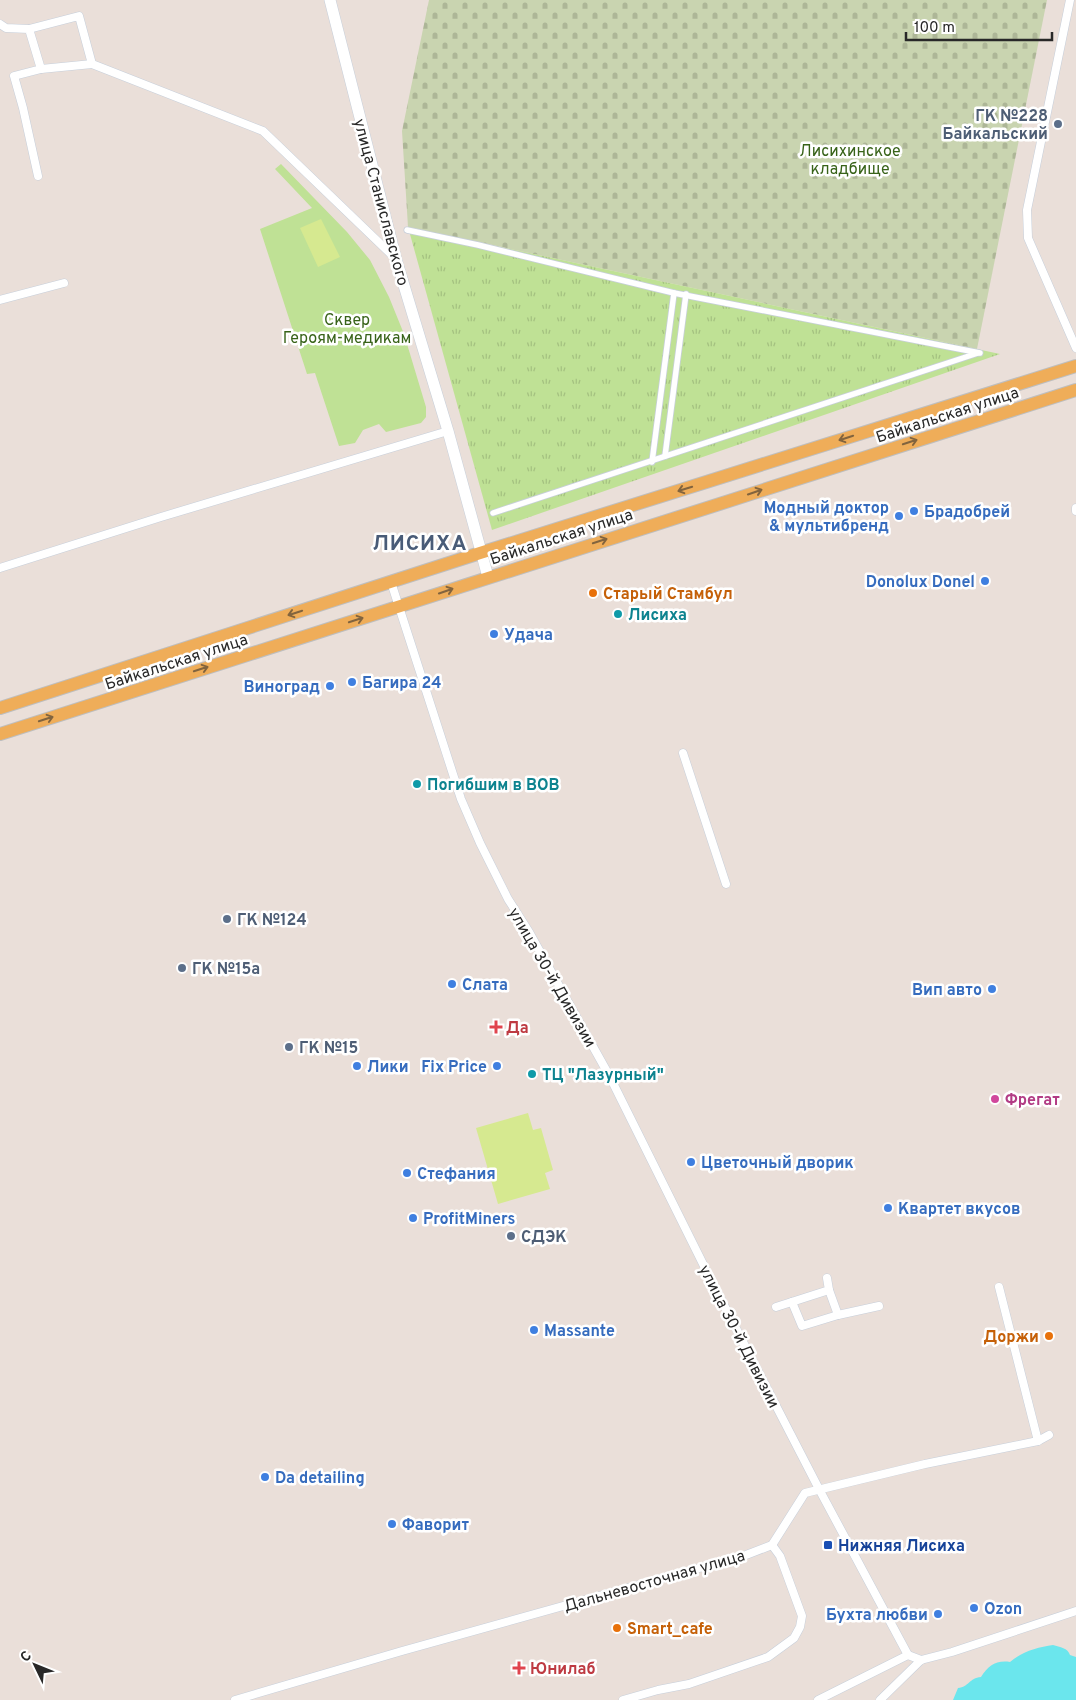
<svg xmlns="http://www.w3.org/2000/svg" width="1076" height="1700" viewBox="0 0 1076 1700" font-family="Overpass,sans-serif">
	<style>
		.cemetery { fill: url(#cemetery-stones) }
		.park { fill: url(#park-tufts) }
		.garden { fill: #bfe195 }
		.pitch { fill: #d6e990 }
		.water { fill: #6be6ed }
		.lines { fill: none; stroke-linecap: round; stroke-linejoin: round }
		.pedestrian-casing { stroke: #c7cfda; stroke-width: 7 }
		.minor-casing { stroke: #c7cfda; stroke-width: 9 }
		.secondary-casing { stroke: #c7cfda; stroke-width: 12 }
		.primary-casing { stroke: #bebebe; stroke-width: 14 }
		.pedestrian { stroke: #fff; stroke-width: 5.5 }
		.minor { stroke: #fff; stroke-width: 8 }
		.secondary { stroke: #fff; stroke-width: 11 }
		.primary { stroke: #efad59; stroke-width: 12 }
		.oneway { stroke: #82643e }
		.service-dot { fill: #5c6f8a; stroke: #fff; stroke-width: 2 }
		.shop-dot { fill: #3f7fe0; stroke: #fff; stroke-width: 2 }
		.food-dot { fill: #e8710a; stroke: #fff; stroke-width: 2 }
		.culture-dot { fill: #0f9aa8; stroke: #fff; stroke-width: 2 }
		.health-dot { fill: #e0444e; stroke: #fff; stroke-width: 2 }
		.hotel-dot { fill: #d1479c; stroke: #fff; stroke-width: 2 }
		.transit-dot { fill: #1a4fb4; stroke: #fff; stroke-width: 2 }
		.labels { text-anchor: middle; stroke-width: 5; stroke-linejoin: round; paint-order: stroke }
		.service-label { font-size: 16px; font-weight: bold; fill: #4e5e75; stroke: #fff; text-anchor: start }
		.park-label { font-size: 16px; fill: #386319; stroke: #fff }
		.street-label { font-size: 16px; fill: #282828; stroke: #fff }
		.shop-label { font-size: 16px; font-weight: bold; fill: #366cbe; stroke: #fff; text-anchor: start }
		.food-label { font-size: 16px; font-weight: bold; fill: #c56008; stroke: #fff; text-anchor: start }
		.culture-label { font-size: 16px; font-weight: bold; fill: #0d838f; stroke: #fff; text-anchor: start }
		.health-label { font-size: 16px; font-weight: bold; fill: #be3a42; stroke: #fff; text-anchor: start }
		.hotel-label { font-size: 16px; font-weight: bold; fill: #b23c85; stroke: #fff; text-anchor: start }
		.transit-label { font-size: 16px; font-weight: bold; fill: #164399; stroke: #fff; text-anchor: start }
		.district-label { font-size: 21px; font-weight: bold; letter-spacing: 1px; fill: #495b77; stroke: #fff }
	</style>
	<defs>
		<pattern id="cemetery-stones" width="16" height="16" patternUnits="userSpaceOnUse" patternTransform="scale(1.25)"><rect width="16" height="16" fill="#c9d4b0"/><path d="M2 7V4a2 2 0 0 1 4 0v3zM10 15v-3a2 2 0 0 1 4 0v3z" fill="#adb697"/></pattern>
		<pattern id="park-tufts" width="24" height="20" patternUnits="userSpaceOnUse" patternTransform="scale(1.25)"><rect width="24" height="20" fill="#bfe195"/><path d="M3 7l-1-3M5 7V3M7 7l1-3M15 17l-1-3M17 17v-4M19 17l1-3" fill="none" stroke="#a4c180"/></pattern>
	</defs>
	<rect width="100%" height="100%" fill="#eadfd9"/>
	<path class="cemetery" d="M429,0H1047L977,349L408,227L402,131Z"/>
	<path class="park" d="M408,227L1000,354L492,530Z"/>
	<path class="garden" d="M281,164L347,232L370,260L389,297L404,334L426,407V417L421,423L386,432L379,424L363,430L355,443L339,446L315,373L307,374L260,229L312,208L275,169Z"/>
	<g class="pitch">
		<path d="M321,219L340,257L318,267L300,228Z"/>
		<path d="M528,1113L533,1130L541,1128L553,1170L545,1173L550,1189L498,1204L476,1128Z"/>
	</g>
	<path class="water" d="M1053,1645C1060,1647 1068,1648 1070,1655L1076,1657V1700H953L958,1688C969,1687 969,1678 981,1677C988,1666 996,1660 1010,1662C1021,1652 1038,1647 1053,1645Z"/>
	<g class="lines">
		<g class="pedestrian-casing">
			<g id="pedestrian">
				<path d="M407,230L478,245L674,293L980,353"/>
				<path d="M665,456L686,294"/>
				<path d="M652,462L674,293"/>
				<path d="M493,513L978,353"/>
			</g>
		</g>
		<g class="minor-casing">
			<g id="minor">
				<path d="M1070,0L1027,210L1028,238L1076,348"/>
				<path d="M0,24L6,28L29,29L41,69L14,76L23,108L38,176"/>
				<path d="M29,29L79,16L92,64L263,131L395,258"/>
				<path d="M41,69L92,64"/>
				<path d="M0,300L64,283"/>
				<path d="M1076,508V511"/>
				<path d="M0,568L161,517L448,431"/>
				<path d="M391,582L461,799L480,843L508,899L529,932L610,1077L709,1276L819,1489L908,1655L921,1660"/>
				<path d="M683,753L726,884"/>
				<path d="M999,1287L1038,1441"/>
				<path d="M792,1302L802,1326L838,1315L829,1290"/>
				<path d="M776,1307L829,1290L827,1278"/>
				<path d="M838,1315L879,1306"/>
				<path d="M235,1700L402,1651L746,1555L772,1545L805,1493L925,1464L1038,1441L1049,1435"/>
				<path d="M623,1700L658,1690L689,1684L768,1657L794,1638L800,1627L802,1616L780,1556L772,1545"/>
				<path d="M818,1700L908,1655"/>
				<path d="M880,1700L921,1660L952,1652L1076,1611"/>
			</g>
		</g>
		<g class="secondary-casing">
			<path id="secondary" d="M330,0L396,259L448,431L488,577"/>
		</g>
		<g class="primary-casing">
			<g id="primary">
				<path d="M0,708L480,553L1076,366"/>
				<path d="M0,734L1076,390"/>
			</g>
		</g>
		<use href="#pedestrian" class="pedestrian"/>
		<use href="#minor" class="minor"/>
		<use href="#secondary" class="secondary"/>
		<use href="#primary" class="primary"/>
	</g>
	<defs><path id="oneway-shaft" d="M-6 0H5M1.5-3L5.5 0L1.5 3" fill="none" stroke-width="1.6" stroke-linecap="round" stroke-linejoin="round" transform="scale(1.25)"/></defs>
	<g class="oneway">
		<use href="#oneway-shaft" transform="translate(846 438) rotate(162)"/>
		<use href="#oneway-shaft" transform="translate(910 442) rotate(-18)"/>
		<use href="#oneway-shaft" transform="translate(685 489) rotate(163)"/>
		<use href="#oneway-shaft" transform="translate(755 492) rotate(-19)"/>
		<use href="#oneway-shaft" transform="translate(600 541) rotate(-18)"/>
		<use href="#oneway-shaft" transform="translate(446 591) rotate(-19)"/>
		<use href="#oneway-shaft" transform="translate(295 613) rotate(162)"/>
		<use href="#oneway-shaft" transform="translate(356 620) rotate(-18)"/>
		<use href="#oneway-shaft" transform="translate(201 669) rotate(-18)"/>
		<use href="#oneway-shaft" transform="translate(46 719) rotate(-18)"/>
	</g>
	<g class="service-dot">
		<circle cx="1058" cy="124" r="5"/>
		<circle cx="227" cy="919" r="5"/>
		<circle cx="182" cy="968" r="5"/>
		<circle cx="289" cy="1047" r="5"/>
		<circle cx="511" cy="1236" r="5"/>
	</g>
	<g class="shop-dot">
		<circle cx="914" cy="511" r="5"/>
		<circle cx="899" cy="516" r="5"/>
		<circle cx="985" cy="581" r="5"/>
		<circle cx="494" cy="634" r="5"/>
		<circle cx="352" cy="682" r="5"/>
		<circle cx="330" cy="686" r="5"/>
		<circle cx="452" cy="984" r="5"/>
		<circle cx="992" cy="989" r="5"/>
		<circle cx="357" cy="1066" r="5"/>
		<circle cx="497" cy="1066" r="5"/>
		<circle cx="691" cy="1162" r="5"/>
		<circle cx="407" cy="1173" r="5"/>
		<circle cx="888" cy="1208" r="5"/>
		<circle cx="413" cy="1218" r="5"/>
		<circle cx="534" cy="1330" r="5"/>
		<circle cx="265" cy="1477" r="5"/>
		<circle cx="392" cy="1524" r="5"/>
		<circle cx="974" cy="1608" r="5"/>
		<circle cx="938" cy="1614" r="5"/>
	</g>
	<g class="food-dot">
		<circle cx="593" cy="593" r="5"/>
		<circle cx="1049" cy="1336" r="5"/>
		<circle cx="617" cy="1628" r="5"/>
	</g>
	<g class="culture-dot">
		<circle cx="618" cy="614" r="5"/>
		<circle cx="417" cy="784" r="5"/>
		<circle cx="532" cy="1074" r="5"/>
	</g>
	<g class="health-dot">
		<path d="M493.5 1019.5h5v5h5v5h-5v5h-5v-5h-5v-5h5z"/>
		<path d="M516.5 1660.5h5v5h5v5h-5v5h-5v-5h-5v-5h5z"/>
	</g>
	<circle class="hotel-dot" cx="995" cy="1099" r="5"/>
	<rect class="transit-dot" x="823" y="1540" width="10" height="10" rx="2.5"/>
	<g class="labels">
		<g class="service-label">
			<text x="1048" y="121" text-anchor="end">ГК №228<tspan x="1048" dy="18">Байкальский</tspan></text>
			<text x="237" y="925">ГК №124</text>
			<text x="192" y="974">ГК №15а</text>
			<text x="299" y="1053">ГК №15</text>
			<text x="521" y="1242">СДЭК</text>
		</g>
		<g class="park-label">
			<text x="850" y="156">Лисихинское<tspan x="850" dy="18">кладбище</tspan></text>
			<text x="347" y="325">Сквер<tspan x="347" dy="18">Героям-медикам</tspan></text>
		</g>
		<g class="street-label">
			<text transform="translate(382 202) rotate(75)" y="6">улица Станиславского</text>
			<text transform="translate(947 414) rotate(-18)" y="6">Байкальская улица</text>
			<text transform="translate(561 536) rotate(-18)" y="6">Байкальская улица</text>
			<text transform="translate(176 661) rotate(-18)" y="6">Байкальская улица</text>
			<text transform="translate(553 977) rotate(60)" y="6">улица 30-й Дивизии</text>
			<text transform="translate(740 1336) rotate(63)" y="6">улица 30-й Дивизии</text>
			<text transform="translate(654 1580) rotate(-16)" y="6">Дальневосточная улица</text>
		</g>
		<g class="shop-label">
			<text x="889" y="513" text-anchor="end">Модный доктор<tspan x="889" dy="18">&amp; мультибренд</tspan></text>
			<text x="924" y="517">Брадобрей</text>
			<text x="975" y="587" text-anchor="end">Donolux Donel</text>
			<text x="504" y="640">Удача</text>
			<text x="362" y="688">Багира 24</text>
			<text x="320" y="692" text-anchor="end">Виноград</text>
			<text x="462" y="990">Слата</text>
			<text x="982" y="995" text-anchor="end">Вип авто</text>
			<text x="367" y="1072">Лики</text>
			<text x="487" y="1072" text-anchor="end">Fix Price</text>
			<text x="701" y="1168">Цветочный дворик</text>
			<text x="417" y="1179">Стефания</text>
			<text x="898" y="1214">Квартет вкусов</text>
			<text x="423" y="1224">ProfitMiners</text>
			<text x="544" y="1336">Massante</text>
			<text x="275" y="1483">Da detailing</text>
			<text x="402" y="1530">Фаворит</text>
			<text x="984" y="1614">Ozon</text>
			<text x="928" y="1620" text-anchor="end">Бухта любви</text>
		</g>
		<g class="food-label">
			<text x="603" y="599">Старый Стамбул</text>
			<text x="1039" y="1342" text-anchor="end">Доржи</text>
			<text x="627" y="1634">Smart_cafe</text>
		</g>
		<g class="culture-label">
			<text x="628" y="620">Лисиха</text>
			<text x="427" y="790">Погибшим в ВОВ</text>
			<text x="542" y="1080">ТЦ "Лазурный"</text>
		</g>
		<g class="health-label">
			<text x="506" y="1033">Да</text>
			<text x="530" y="1674">Юнилаб</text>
		</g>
		<g class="hotel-label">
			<text x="1005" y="1105">Фрегат</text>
		</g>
		<g class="transit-label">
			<text x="838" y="1551">Нижняя Лисиха</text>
		</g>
		<g class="district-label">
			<text x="420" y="550">ЛИСИХА</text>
		</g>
	</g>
	<g transform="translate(35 1665) rotate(313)" stroke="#ffffff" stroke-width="4" paint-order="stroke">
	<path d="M0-4L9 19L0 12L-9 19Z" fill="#282828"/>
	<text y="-8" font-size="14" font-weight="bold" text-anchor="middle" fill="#282828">С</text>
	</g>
	<path d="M906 32v8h146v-8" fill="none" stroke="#282828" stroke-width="2.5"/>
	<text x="914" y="32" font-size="15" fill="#282828" stroke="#ffffff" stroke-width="4" paint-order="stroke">100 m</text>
</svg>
